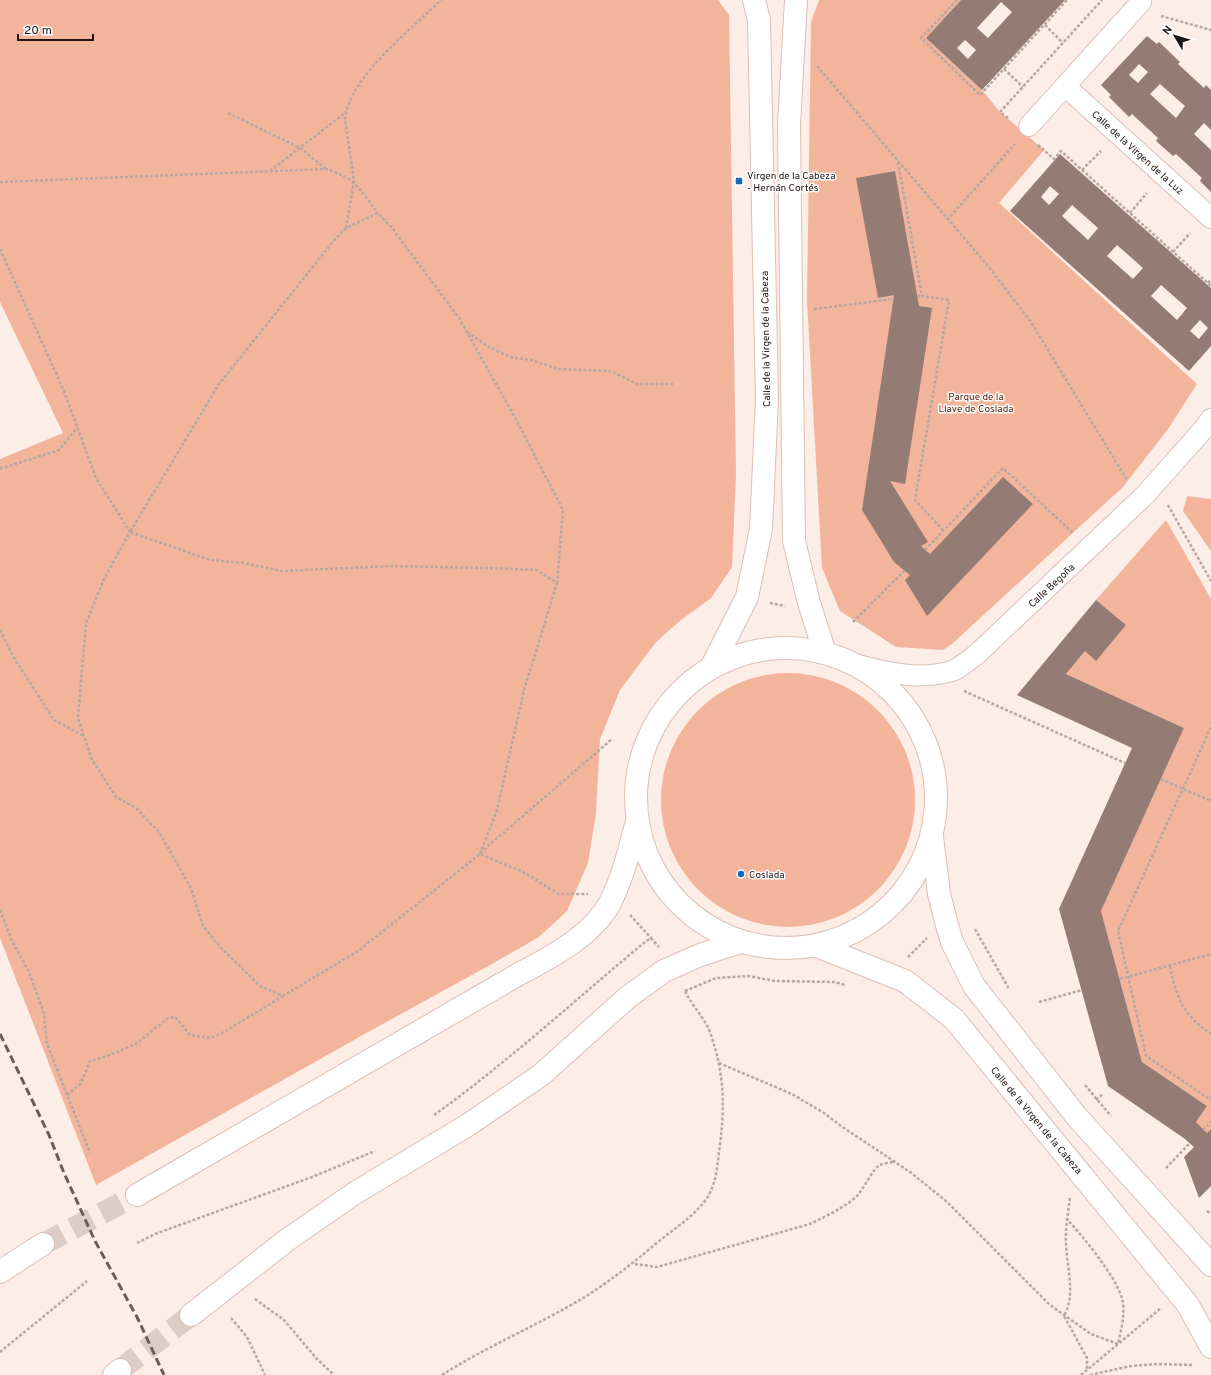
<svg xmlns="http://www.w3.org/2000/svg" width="1211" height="1375" viewBox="0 0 1211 1375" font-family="Overpass,sans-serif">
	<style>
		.green { fill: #f3b49c }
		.building { fill: #947c74; fill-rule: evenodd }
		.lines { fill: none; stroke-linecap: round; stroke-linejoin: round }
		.secondary-tunnel { stroke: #dccdc7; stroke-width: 22; stroke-dasharray: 22 11; stroke-linecap: butt }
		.street-casing { stroke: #dac0b7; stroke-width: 22 }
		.secondary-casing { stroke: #dac0b7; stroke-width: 24 }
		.path { stroke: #b5a7a2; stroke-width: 2.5; stroke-dasharray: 3 2; stroke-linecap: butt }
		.street { stroke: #fff; stroke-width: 20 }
		.secondary { stroke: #fff; stroke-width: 22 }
		.rail { stroke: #685d59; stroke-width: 3; stroke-dasharray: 8 4; stroke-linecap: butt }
		.poi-dot { fill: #156ab8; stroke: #fefefe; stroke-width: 1.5 }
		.labels { text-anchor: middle; stroke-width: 3; stroke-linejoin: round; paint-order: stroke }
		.street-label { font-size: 10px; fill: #1e1512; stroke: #fefefe }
		.poi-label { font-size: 10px; fill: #1e1512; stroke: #fefefe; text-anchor: start }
		.park-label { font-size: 10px; fill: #521f08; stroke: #fefefe }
	</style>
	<rect width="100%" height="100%" fill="#fdede7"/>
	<g class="green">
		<path d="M0,0H718L729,15L736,474L732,567L711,598L681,620L656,642L620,690L600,739L596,813L588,863L567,911L539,937L490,965L370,1031L96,1185L0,938V459L63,433L0,302Z"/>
		<path d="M819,0H961L926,38L982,90L1000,112L1044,150L999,203L1197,384L1168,429L1123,487L953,643L943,650L896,647L840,611L822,568L807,300L811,22Z"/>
		<path d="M1187,496L1211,499V551L1183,511Z"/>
		<path d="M1166,520L1211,599V1129L1207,1133L1196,1122L1207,1106L1142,1062L1101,911L1184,728L1066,674L1085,651L1096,660L1126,625L1096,600Z"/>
		<circle cx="788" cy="800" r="127"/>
	</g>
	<g class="building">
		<path d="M961,0H1065L982,90L926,38ZM1001,2L1012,12L988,38L977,28ZM965,40L976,50L968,59L957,48Z"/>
		<path d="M1147,36L1157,44L1159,42L1180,62L1178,64L1204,88L1206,85L1211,90V130L1204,123L1194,134L1211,150V192L1200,181L1202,178L1176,154L1173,156L1156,141L1158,138L1132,114L1129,117L1109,97L1111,95L1101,85ZM1139,64L1148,72L1138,83L1129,75ZM1160,84L1185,106L1176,118L1150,94Z"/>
		<path d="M1060,154L1211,288V346L1189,371L1010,211ZM1050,186L1059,194L1049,205L1041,197ZM1072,205L1098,228L1088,240L1062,216ZM1117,245L1143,268L1133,279L1107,256ZM1161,285L1187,308L1177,320L1151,296ZM1200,320L1208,328L1199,339L1190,331Z"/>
		<path d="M895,171L919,306L932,308L905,484L890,481L928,542L921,546L930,554L1003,477L1033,504L927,616L905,580L910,575L894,562L862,510L894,295L878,298L856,178Z"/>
		<path d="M1096,600L1126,625L1096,661L1085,651L1066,674L1184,728L1101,911L1142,1062L1207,1106L1196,1122L1207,1133L1211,1129V1186L1199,1198L1184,1157L1194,1147L1185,1139L1108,1086L1059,909L1132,748L1017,695Z"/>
	</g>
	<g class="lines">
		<g class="secondary-tunnel">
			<path d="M43,1244L137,1195"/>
			<path d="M120,1370L191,1315"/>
		</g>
		<g class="street-casing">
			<g id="street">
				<path d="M1065,86L1211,218"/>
				<path d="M1029,126L1141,2"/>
				<path d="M854,664C887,672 917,681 952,671C960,668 970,659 977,654L1144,496L1202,431L1211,419"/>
			</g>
		</g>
		<g class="secondary-casing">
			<g id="secondary">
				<path d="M796,0L789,125L794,541L809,603L825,653"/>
				<circle cx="786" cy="798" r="150"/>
				<path d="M711,668L747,597L761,529L767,399L759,20L754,0"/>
				<path d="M932,837L939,894L947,925L952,942L974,986L1077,1117L1211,1265"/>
				<path d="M817,946L905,981L954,1019L1188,1305L1211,1347"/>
				<path d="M137,1195L519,974C551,957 592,936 610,903C623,877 630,848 637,821"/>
				<path d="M0,1272L43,1244"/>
				<path d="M191,1315L287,1240L355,1193L468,1125L541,1075L628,997L664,971L700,955L740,942"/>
				<path d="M114,1375L120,1370"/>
			</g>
		</g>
		<g class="path">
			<path d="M957,0L921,38L980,95L1067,0"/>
			<path d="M1161,16L1211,30"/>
			<path d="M1045,25L1063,43"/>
			<path d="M817,66L988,266L1031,322L1127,480"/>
			<path d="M1004,69L1023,87"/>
			<path d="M228,113L300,148L326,169"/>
			<path d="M1008,118L1000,112L1102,0"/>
			<path d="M1038,145L1054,159L1061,151L1211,286"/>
			<path d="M898,162L922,296L949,300L915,500L944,531"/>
			<path d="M1082,170L1101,151"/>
			<path d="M270,171L346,112"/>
			<path d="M0,182L326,169C356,178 360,190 378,213"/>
			<path d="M1130,213L1147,193"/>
			<path d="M947,220L1015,144"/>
			<path d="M346,228L354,181L345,119C349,77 412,29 441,0"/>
			<path d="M0,249L63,389L96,478L130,532L104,579L86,623L78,718L91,758L116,797L136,808L159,832L191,888L203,926L221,948L260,986L283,996L358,951L480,854L523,872L559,894H588"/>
			<path d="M1173,252L1190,233"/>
			<path d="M1208,283L1211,279"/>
			<path d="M917,296H922"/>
			<path d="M814,309L893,299"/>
			<path d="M467,332L489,347L510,357L531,360L558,369L611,371L637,384H673"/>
			<path d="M0,469L59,450L77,428"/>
			<path d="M1168,505L1211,581"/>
			<path d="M925,550L1003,468L1073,533"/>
			<path d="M770,603L785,606"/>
			<path d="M853,622L905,570"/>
			<path d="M0,630L14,658L54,720L84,736"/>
			<path d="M964,691L1125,763"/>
			<path d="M1211,727L1118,931L1146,1056L1211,1100"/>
			<path d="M1161,779L1211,801"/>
			<path d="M480,853L612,739"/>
			<path d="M480,854L497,810L524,690L557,583L537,570L489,568L392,566L282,571L244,563L210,560L130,532L219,384L336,238L346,228L378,213L392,228L459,318L518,423L563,510L557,583"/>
			<path d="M0,910L12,941L29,972L44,1013L47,1044L90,1153"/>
			<path d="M630,915L651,938"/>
			<path d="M975,929L1009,989"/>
			<path d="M908,957L927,938"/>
			<path d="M1170,966C1176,998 1184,1016 1211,1034"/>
			<path d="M1120,979L1211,954"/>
			<path d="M685,991L716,978L748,976L775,981L835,982L845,985"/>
			<path d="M1039,1002L1082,990"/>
			<path d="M719,1063L792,1094L824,1113L841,1126L910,1172L946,1201L1050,1305L1091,1334L1118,1344C1121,1330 1126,1312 1122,1298C1114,1274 1084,1238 1067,1219"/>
			<path d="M1085,1085L1111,1116"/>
			<path d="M67,1095L81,1083L90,1061L107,1056L136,1044L168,1018L175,1017L190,1035L211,1038L224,1032L283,996"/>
			<path d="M1096,1100L1103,1094"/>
			<path d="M434,1115C508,1062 575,1000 645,942L651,938L659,947"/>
			<path d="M1203,1130L1211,1122"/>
			<path d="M1166,1168L1190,1143"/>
			<path d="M1070,1198C1068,1214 1065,1230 1066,1245C1067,1268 1076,1295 1064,1316L1087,1358V1370"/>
			<path d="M1207,1211L1211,1214"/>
			<path d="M137,1243L155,1234L312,1177L375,1151"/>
			<path d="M635,1264L657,1267L810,1224C826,1216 842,1209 856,1197C864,1189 873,1168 880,1165C884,1163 891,1163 895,1161"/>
			<path d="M255,1299L284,1320L316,1358L334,1375"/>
			<path d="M231,1318L247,1337L265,1375"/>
			<path d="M0,1352L87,1281"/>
			<path d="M442,1375C489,1345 541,1324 588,1295C611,1280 632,1264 653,1246C672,1230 693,1218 707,1198C716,1184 717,1168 719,1152C725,1110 725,1076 711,1035C706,1019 691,1005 684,989"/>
			<path d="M1081,1375L1161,1308"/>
			<path d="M1090,1375L1131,1366L1157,1364L1194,1365"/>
		</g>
		<use href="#street" class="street"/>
		<use href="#secondary" class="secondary"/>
		<path class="rail" d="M0,1034L49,1135L64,1173L95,1241L137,1317L164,1375"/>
	</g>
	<g class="poi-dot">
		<rect x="735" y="177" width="8" height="8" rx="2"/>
		<circle cx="741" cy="874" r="4"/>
	</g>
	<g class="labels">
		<g class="street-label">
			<text transform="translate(1138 152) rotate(42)" y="4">Calle de la Virgen de la Luz</text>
			<text transform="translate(765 339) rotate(-91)" y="4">Calle de la Virgen de la Cabeza</text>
			<text transform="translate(1051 585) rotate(-43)" y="4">Calle Begoña</text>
			<text transform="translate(1037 1120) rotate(50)" y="4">Calle de la Virgen de la Cabeza</text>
		</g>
		<g class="poi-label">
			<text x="747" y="179">Virgen de la Cabeza<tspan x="747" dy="12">- Hernán Cortés</tspan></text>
			<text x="749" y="878">Coslada</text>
		</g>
		<g class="park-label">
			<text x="976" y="400">Parque de la<tspan x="976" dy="12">Llave de Coslada</tspan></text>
		</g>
	</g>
	<g transform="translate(1175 36) rotate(308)" stroke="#fefefe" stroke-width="3" paint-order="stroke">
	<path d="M0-3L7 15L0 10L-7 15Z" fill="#1e1512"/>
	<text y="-6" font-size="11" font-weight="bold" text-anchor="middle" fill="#1e1512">N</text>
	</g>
	<path d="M18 34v6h75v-6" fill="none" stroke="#1e1512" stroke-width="2"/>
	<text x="24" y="34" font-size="12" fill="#1e1512" stroke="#fefefe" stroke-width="3" paint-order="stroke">20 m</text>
</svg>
